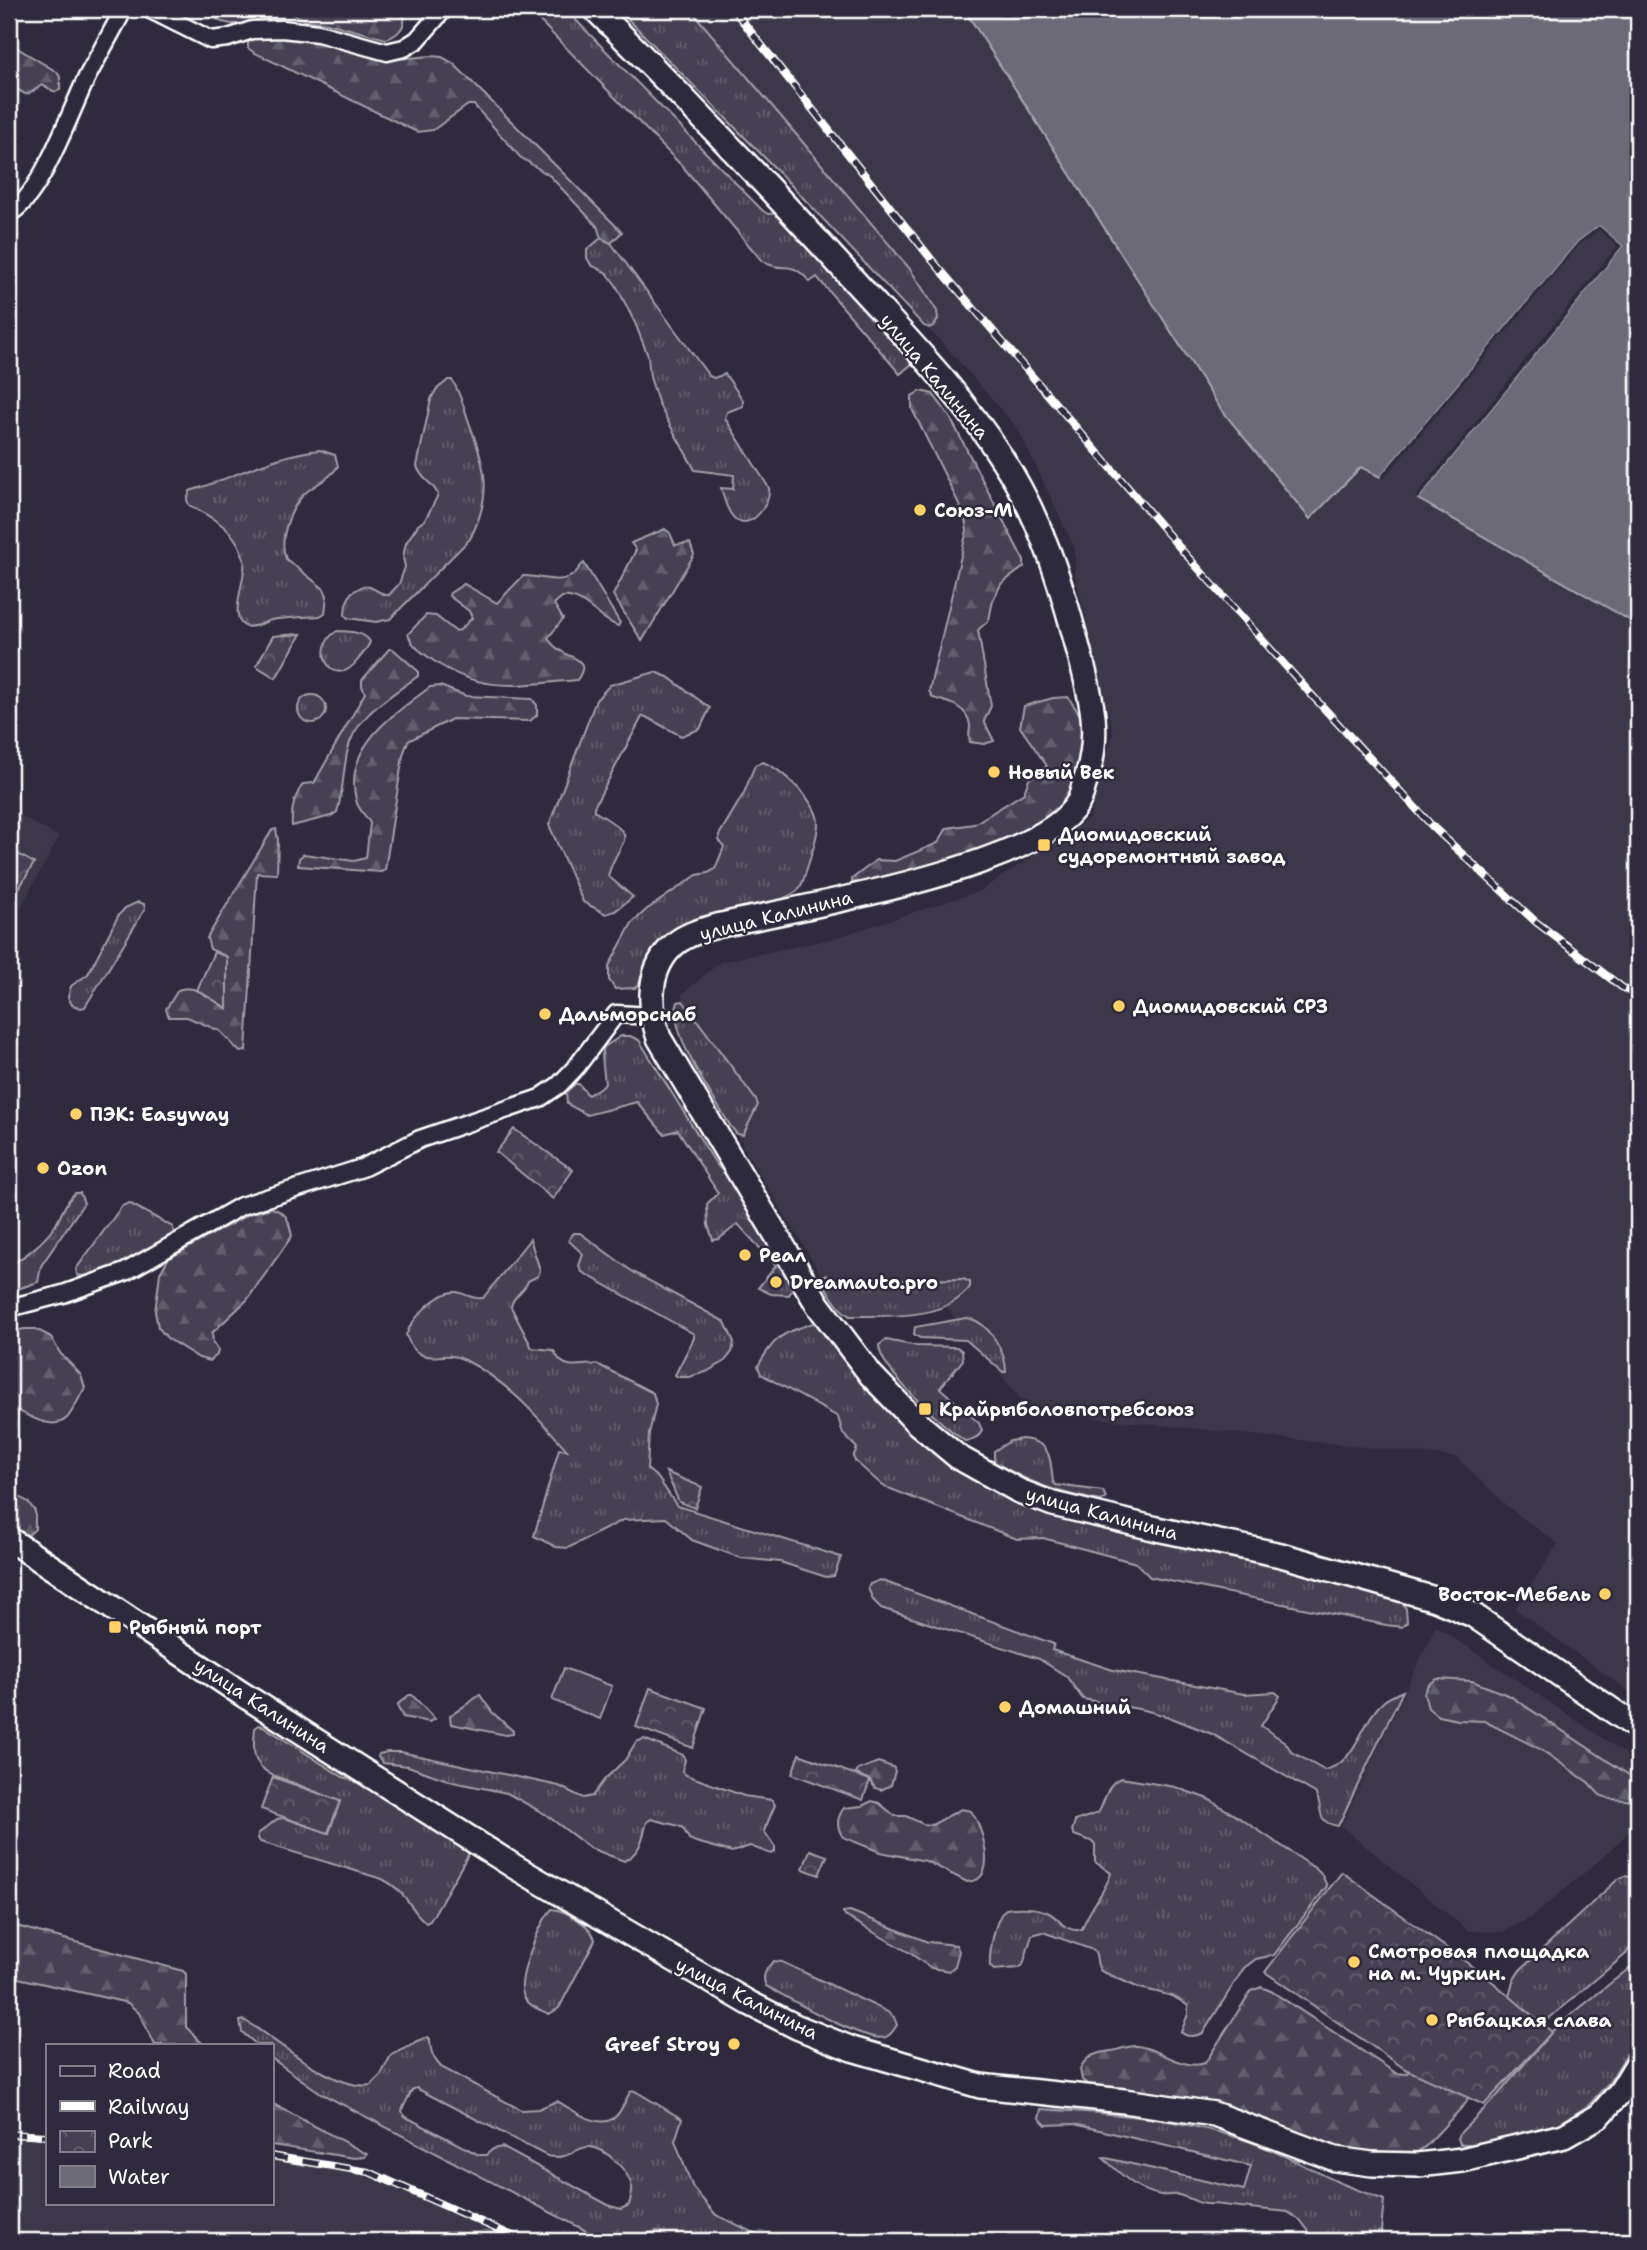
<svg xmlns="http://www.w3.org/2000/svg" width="1647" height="2250" viewBox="0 0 1647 2250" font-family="'Shantell Sans',sans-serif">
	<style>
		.built { fill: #3c3749 }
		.grass { fill: url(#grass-tufts); stroke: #a2a0a8; stroke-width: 2; fill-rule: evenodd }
		.forest { fill: url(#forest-firs); stroke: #a2a0a8; stroke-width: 2 }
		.park { fill: url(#park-crowns); stroke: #a2a0a8; stroke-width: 2 }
		.pitch { fill: #464152; stroke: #a2a0a8; stroke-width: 2 }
		.water { fill: #6d6a77; stroke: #a7a6ad; stroke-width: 2 }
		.pier { fill: #2f2a3d }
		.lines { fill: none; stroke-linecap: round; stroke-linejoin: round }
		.minor-casing { stroke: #fff; stroke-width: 21 }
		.secondary-casing { stroke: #fff; stroke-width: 28 }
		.minor { stroke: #2f2a3d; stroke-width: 16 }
		.secondary { stroke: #2f2a3d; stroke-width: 23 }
		.rail-casing { stroke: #fff; stroke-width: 8 }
		.rail { stroke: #2f2a3d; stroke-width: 5; stroke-dasharray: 16; stroke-linecap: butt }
		.poi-dot { fill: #ffd166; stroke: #2f2a3d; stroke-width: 2.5 }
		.labels { text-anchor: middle; stroke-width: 5; stroke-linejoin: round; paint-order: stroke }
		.street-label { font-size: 19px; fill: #fff; stroke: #2f2a3d }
		.poi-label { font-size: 19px; font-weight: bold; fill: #fff; stroke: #2f2a3d; text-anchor: start }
	</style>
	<defs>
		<pattern id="grass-tufts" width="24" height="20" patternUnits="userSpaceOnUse" patternTransform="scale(1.75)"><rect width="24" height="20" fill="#464152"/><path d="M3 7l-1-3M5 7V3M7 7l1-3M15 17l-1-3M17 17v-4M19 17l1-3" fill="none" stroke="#625e6c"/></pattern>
		<pattern id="forest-firs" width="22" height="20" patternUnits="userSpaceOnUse" patternTransform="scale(1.75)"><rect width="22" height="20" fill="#464152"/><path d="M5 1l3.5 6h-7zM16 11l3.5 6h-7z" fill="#625e6c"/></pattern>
		<pattern id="park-crowns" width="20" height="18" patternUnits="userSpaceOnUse" patternTransform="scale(1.75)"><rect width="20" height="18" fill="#464152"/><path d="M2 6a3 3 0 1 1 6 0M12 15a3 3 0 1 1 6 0" fill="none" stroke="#625e6c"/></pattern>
	</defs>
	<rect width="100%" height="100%" fill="#2f2a3d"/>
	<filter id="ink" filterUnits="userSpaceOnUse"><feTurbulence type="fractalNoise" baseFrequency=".0143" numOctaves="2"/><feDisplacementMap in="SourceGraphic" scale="14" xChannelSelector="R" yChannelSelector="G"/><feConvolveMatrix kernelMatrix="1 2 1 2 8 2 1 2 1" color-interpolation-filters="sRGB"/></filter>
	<g filter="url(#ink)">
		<g class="built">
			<path d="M618,9H964L1220,408L1310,519L1361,467L1380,477L1578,242L1599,226L1622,246L1418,499L1638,625V1698L1515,1609L1558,1544L1509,1508L1456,1457L1030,1411L952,1314L929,1278H823L744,1148L681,995L720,962L831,939L980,891L1090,818L1113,732L1075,574V549L1018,429L946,347Z"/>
			<path d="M9,809L59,837L9,929Z"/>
			<path d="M1436,1626L1638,1762V1823L1602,1858L1532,1917L1504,1932L1468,1931L1341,1826Z"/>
			<path d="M9,2134L47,2137V2203H271V2156L347,2169L524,2241H9Z"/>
		</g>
		<g class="grass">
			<path d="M528,9H565L763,211L768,214L782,213L913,356V363L900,374L817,277L810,282C789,257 785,275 762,261L684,168Z"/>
			<path d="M618,9H690L910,269L937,311L938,319L935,325L929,328L924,326L773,166Z"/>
			<path d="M601,238L611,243L709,376L714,378L725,374L743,400V406L727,412L725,418L769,488C771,503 752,531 735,519C727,512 724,498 721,488L733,489L734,475L695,470L659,405L650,377L648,356L635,323L616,285L607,273L591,265L587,258V250Z"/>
			<path d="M448,380H452C460,392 464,408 469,422C485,468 494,492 470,539L390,619L376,622L348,618L345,615L346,604L351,593L363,586L370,587L385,595H389L399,584L405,567L403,557L406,543L418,525L425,520L438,495C434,483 420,479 417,466L431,399L436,390Z"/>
			<path d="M320,450L335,455L338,466C330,480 314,484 303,495C290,510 278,539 286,559L324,589L327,596L325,613L320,616C304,617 287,617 271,620C264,622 253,629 245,626C227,618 248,575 244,560C237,529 214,519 189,505L187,500L190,491C233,478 275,454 320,450Z"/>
			<path d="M337,631C349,632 364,631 370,642C367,649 362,655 357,661C333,692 309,648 337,631Z"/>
			<path d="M655,672L668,677L710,708L700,729L681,736L644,716L642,717L594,807V811C645,841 619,835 608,876L633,897L615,911L606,914L583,902L549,825L596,700L610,685Z"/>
			<circle cx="312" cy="709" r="14"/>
			<path d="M763,762C781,769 818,802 818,823C818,836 812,853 808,865C805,874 803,888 794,893C758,914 707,908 672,931C647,947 652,971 635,988L615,989L609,980V966L632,923L646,910L697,875L708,873L715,869L724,847L719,840V835L744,793L755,765Z"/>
			<path d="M138,902L144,904L145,909L85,1007L81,1008L72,1005L68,997L71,986L88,974L118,916L125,908Z"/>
			<path d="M683,1001L756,1100L758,1105L743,1135L737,1134L731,1127C715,1100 666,1031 678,1002Z"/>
			<path d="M621,1036H630L639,1040L716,1164L735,1185L793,1281L794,1287L789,1295L771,1294L758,1288L776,1266L738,1224L719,1239L713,1240L708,1225L707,1204L718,1193L678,1130L664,1134L637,1102L587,1115L567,1104L566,1092L575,1084H579L588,1095L605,1084L602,1056L604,1047Z"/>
			<path d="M75,1193H80L84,1203L41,1266L38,1282L9,1292V1266C27,1255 42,1244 55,1226C62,1215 65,1201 75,1193Z"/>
			<path d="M129,1203L173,1227L174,1237C162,1249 92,1281 77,1275L76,1269L122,1206Z"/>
			<path d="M574,1233H580L633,1272L725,1322L734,1342L732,1352L724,1362L706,1372L689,1377H678L675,1375L694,1338V1334L582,1272L579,1266L583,1254L569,1241L570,1237Z"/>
			<path d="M530,1239L540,1270L538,1276L528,1281C525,1291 512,1296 511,1307L532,1348L553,1350C556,1353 557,1357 560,1360C570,1371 587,1361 601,1366L653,1393L656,1404L649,1434L647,1469L658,1478L677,1506L841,1557L834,1576L826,1577L780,1562L741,1558L692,1540L666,1518L623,1520L568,1548L556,1547L534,1536L559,1449L567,1450C537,1416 507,1381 465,1360C441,1347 420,1372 406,1335C412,1319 437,1291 456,1292C465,1293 473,1300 483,1298Z"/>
			<path d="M825,1275L838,1281L963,1279L970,1282V1287C946,1320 889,1316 850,1316C837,1309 829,1292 821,1279Z"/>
			<path d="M966,1318C988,1320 1006,1352 1006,1372H1003L966,1340L920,1338L914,1334L915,1327Z"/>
			<path d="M813,1323L819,1325L863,1383L908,1430L950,1464L1054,1515L1151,1539L1278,1566L1403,1603L1406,1609L1407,1622L1402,1627L1386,1625L1150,1577L1136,1563L1043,1538L1017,1539L883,1486L855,1461L853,1457L857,1448L843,1434L838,1417L761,1374L758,1366C775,1336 781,1334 813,1323Z"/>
			<path d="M886,1340L917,1346L957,1347L962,1351L963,1360L940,1388L979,1423L982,1430C980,1438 972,1440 965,1441C945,1428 878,1368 879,1345Z"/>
			<path d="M1022,1439C1051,1442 1050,1456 1053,1482L1056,1485L1103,1491L1106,1498L1101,1501C1058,1493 1032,1484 994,1462V1451L1010,1441Z"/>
			<path d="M880,1580L1054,1644L1052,1650L1113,1670L1244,1694L1275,1692L1280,1696L1261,1726L1285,1742L1292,1752L1324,1770C1357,1764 1360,1722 1383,1702C1389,1697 1396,1694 1403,1691L1338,1826C1313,1822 1325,1807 1315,1793L1212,1734L1169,1717L1144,1710L1083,1699L1066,1676L1039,1659L881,1608L873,1600L868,1588L870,1584Z"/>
			<path d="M259,1725L263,1726L343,1777L369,1785L468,1848V1855L430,1921L426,1923C406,1905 409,1893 382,1879L260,1842L258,1838V1834L277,1819L284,1818L329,1833L340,1801L270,1774C251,1762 253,1749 255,1728Z"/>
			<path d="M644,1739L683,1755L685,1760L682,1771L686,1775L744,1796L772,1800L775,1805L764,1831L775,1847V1852L771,1854L750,1846L732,1852L696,1842L689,1839L683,1828L679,1826L651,1819L647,1822C642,1840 641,1852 624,1861L590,1848L545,1814L507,1793L453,1782L408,1766L383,1763L378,1757L379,1754L387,1752H401L559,1786L583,1798L592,1796L605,1779L625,1760L636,1742Z"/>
			<path d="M1121,1778L1175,1787L1208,1799L1243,1820L1316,1869L1322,1875L1327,1886L1274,1955L1256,1959L1244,1968L1203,2033C1196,2036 1187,2038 1181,2032L1188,2014V2006C1172,1992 1155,1993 1137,1987C1125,1982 1113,1976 1101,1971C1095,1965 1099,1956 1093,1950L1043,1932L1032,1935L1023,1965L1019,1968L994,1970L990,1966C989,1953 995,1916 1006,1909C1016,1907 1037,1907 1047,1912C1060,1917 1064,1934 1082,1929C1089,1908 1105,1893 1111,1873L1095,1862V1845L1091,1841L1074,1835L1072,1831L1075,1821L1098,1813C1106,1801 1106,1783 1121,1778Z"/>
			<path d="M1625,1876L1634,1878L1637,1893L1630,1948L1626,1954L1541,2025L1509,1996L1513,1981L1520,1970L1618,1879Z"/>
			<path d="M552,1909C565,1910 593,1926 595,1940L559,2008L549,2014C539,2009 527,2006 523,1994C517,1978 540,1922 552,1909Z"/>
			<path d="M774,1961L782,1962L886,2011L894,2017L897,2025C894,2030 891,2035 886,2037C866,2044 787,1997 766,1986C761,1976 766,1968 774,1961Z"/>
			<path d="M1638,1961V2036L1610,2081L1589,2105L1561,2123L1476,2144H1460L1458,2138L1461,2132L1497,2096L1555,2028Z"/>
			<path d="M244,2020C273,2037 335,2092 371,2085L381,2075L391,2055L428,2037L430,2039C430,2051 433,2058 441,2067L521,2110L538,2109L557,2101C572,2109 599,2131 615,2117C622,2111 626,2099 630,2092L635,2091L682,2119L675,2141L693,2188L716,2215L772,2241H675L658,2231C637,2237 619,2242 598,2237L322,2094L271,2058V2045H257L242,2032L240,2021ZM416,2088L547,2156C570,2161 575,2146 590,2147C606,2148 630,2172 632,2188C633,2193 630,2200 629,2205L621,2209L610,2206L502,2147L493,2149L486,2155H479L404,2116L402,2110L412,2090Z"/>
			<path d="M1041,2109C1109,2113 1177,2118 1242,2139C1274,2149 1304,2166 1334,2180C1350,2188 1368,2193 1384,2200L1380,2241H1316L1301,2221L1288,2212L1213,2204C1201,2206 1194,2199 1182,2196C1176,2193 1168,2196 1161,2195C1136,2191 1120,2173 1102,2157L1244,2190L1251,2166L1074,2124L1046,2125L1039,2118Z"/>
		</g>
		<g class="forest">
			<path d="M199,9H252L275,23L232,24L222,22Z"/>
			<path d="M283,9H402C409,23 400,35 386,39L327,23L305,20Z"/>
			<path d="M254,37H282L313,40L387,60L431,56L442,57L453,63L622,232L611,243L601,238L597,226L550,176L520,157L474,105H468L433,130L417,132L253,52L248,48V43Z"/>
			<path d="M9,43L57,72L60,77V90L55,92L42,85C21,99 32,96 9,85Z"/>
			<path d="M920,391L933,394L950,417L1024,561V567L1001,584L993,600L989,620L978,630L991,706L984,721L994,741L984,744L970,742C968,736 970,731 970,725C967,706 948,702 933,698L929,691L967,530L964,514L912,409V396Z"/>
			<path d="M665,529L670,533L675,545L690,543L694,555L642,641L613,595L636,550L631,543Z"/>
			<path d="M584,563L620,623L618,626C598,620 584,594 562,597L554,604L563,619L548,638C551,643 556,648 561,651C572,659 592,659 577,680C521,684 484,695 434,661C423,653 412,647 408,634L426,615L436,616L455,631L460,630L472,618L469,611L449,596L450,593L464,584L497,603L523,576C538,575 560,585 573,575C578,572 579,566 584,563Z"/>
			<path d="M389,649H393L418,671V676C390,697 354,716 347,753C343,773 343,793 337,812L331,816L292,826C291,812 294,796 303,784L314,783L365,693L362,686V680Z"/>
			<path d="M440,686L466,696L532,699L537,705V715L530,721L452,719L408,741L403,755L385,870L381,872L298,866L299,858L304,854L354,861L366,858L370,823C366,815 358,810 356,800C343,745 394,715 430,687Z"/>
			<path d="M1068,697L1080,715L1086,737L1070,799L1055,813L996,846L946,863L857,883L852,882V879L876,860L895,861L938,843L947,828L974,824L1024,793L1029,779L1047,766L1020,727L1024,706L1053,698Z"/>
			<path d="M276,829L278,840L277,874L257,873L246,1051L240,1052L220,1031L187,1017H169L166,1009L178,990C196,983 212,1000 226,1008L227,957L210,949L207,938L272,830Z"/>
			<path d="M272,1208C289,1214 288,1220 292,1236L247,1300L212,1333L213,1343L218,1350L217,1355L210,1361L199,1358L167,1338L158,1327L155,1312L160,1273L168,1259L251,1213Z"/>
			<path d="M24,1329H36L51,1337L60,1353L81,1375L85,1388C79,1397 74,1410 67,1418C52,1433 24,1413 9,1406V1333Z"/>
			<path d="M9,1491L28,1502L35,1511V1529L26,1537L17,1536L9,1531Z"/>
			<path d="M1437,1679L1472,1681L1510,1696L1638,1781V1801L1610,1799L1600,1795L1588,1782L1540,1749L1484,1721L1458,1720L1438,1716L1428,1708L1424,1693L1428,1685Z"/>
			<path d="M409,1695H412L435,1719L429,1722L403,1717L398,1708V1704Z"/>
			<path d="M480,1695L492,1712L513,1731V1734L506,1735L451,1724L450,1716Z"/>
			<path d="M878,1762L893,1767L895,1771L891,1785L881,1790L875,1788L870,1780L856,1774L858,1770Z"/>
			<path d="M872,1801L879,1803L895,1816H906L923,1824L932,1825L961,1809L971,1811C981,1824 995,1867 978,1879C975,1881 971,1881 967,1882L926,1861L880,1852L843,1837C836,1827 836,1818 844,1808L862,1806Z"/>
			<path d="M850,1911L928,1942L956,1945L959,1951L955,1966L949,1971L931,1968L910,1953L845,1916L843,1912Z"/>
			<path d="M9,1924L183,1971L186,1974V2027L204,2045H155L139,2013L128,2003L9,1976Z"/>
			<path d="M1261,1987L1271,1991L1396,2073L1406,2074L1413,2068L1470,2091L1466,2103L1426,2146L1417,2152L1373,2153L1341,2149L1215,2104L1090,2086L1082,2080L1080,2069C1086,2055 1097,2053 1111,2051C1120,2050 1128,2045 1137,2046C1160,2048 1182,2071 1205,2063L1251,1991Z"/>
			<path d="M271,2102L275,2105L367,2154L365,2157L354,2158L271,2145Z"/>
		</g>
		<g class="park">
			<path d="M301,634L276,678L256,666L273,636Z"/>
			<path d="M9,849L34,863L18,890L9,884Z"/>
			<path d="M214,952L227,957V1008L197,990Z"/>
			<path d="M514,1129L573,1170L553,1199L496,1152Z"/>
			<path d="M666,1472L702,1487L695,1508L679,1502Z"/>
			<path d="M650,1688L706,1708L693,1748L636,1727Z"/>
			<path d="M799,1754L870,1780L863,1800L792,1774Z"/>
			<path d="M273,1777L340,1801L328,1833L261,1809Z"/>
			<path d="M810,1850L827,1856L819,1875L803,1869Z"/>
			<path d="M1342,1872L1488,1978L1552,2032L1484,2105L1405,2069L1265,1972Z"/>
		</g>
		<path class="pitch" d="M564,1668L612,1686L600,1719L552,1700Z"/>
		<path class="water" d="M964,9H1638V625L1418,499L1622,246L1599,226L1578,242L1380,477L1361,467L1310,519L1220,408Z"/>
		<path class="pier" d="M1599,226L1622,246L1418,499L1415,497L1617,246L1599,230L1580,244L1383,479L1380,477L1578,242Z"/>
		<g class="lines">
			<g class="minor-casing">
				<g id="minor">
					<path d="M149,9L211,40L228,38L252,30L282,29L318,33L387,52L404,48L417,40L444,9"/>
					<path d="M9,213C40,200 72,107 88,75C100,53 112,31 124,9"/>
					<path d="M9,1308L63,1294L125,1272L241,1206L362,1168L420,1139L540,1098L559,1085L577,1066L616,1014L652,1016"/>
				</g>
			</g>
			<g class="secondary-casing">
				<g id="secondary">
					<path d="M595,9C685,98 773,191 858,285C908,340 961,394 1001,457C1041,518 1061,582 1079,652C1092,699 1102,737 1084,785C1082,791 1081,799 1077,804C1038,868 797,908 721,925C706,929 689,933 676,943C647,967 648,1006 659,1038L818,1305L871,1375L916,1422L958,1457L1019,1491L1053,1504L1157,1529L1281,1555L1435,1599L1473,1615L1638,1728"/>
					<path d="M9,1539L239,1692L515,1867L749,2003L797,2027L852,2049L980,2086L1124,2101L1214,2114L1335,2159L1372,2164L1418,2165L1462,2160L1564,2136L1599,2116L1621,2091L1638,2063"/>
				</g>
			</g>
			<use href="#minor" class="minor"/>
			<use href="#secondary" class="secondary"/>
			<g class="rail-casing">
				<g id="rail">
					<path d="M733,9L932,260L1180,548L1309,692L1433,827L1536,922L1623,988L1638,996"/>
					<path d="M9,2134L47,2136"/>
					<path d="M271,2156L369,2172L524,2241"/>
				</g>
			</g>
			<use href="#rail" class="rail"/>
		</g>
	</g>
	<g class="poi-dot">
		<circle cx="920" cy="510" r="7"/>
		<circle cx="994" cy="772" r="7"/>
		<rect x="1037" y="838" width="14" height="14" rx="3.5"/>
		<circle cx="1119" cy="1006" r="7"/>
		<circle cx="545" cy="1014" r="7"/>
		<circle cx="76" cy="1114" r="7"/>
		<circle cx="43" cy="1168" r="7"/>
		<circle cx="745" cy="1255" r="7"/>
		<circle cx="776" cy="1282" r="7"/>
		<rect x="918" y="1402" width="14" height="14" rx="3.5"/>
		<circle cx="1605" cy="1594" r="7"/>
		<rect x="108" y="1620" width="14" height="14" rx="3.5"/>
		<circle cx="1005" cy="1707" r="7"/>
		<circle cx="1354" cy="1962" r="7"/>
		<circle cx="1432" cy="2020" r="7"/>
		<circle cx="734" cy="2044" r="7"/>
	</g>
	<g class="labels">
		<g class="street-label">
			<text transform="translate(935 376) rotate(50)" y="7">улица Калинина</text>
			<text transform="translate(776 915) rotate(-14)" y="7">улица Калинина</text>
			<text transform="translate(1102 1513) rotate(15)" y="7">улица Калинина</text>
			<text transform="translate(262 1705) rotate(33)" y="7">улица Калинина</text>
			<text transform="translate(747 1998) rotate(27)" y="7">улица Калинина</text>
		</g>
		<g class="poi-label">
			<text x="934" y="517">Союз-М</text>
			<text x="1008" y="779">Новый Век</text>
			<text x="1058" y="841">Диомидовский<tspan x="1058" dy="22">судоремонтный завод</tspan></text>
			<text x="1133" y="1013">Диомидовский СРЗ</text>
			<text x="559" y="1021">Дальморснаб</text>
			<text x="90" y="1121">ПЭК: Easyway</text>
			<text x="57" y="1175">Ozon</text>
			<text x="759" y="1262">Реал</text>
			<text x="790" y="1289">Dreamauto.pro</text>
			<text x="939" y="1416">Крайрыболовпотребсоюз</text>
			<text x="1591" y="1601" text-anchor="end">Восток-Мебель</text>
			<text x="129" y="1634">Рыбный порт</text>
			<text x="1019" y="1714">Домашний</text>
			<text x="1368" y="1958">Смотровая площадка<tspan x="1368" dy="22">на м. Чуркин.</tspan></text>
			<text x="1446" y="2027">Рыбацкая слава</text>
			<text x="720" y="2051" text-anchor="end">Greef Stroy</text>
		</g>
	</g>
	<rect width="1647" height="2250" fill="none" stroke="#2f2a3d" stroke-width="35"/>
	<rect x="18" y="18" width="1612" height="2215" fill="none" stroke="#fff" stroke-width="2.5" filter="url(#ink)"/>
	<rect x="46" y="2044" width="228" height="161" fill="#2f2a3d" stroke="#827f8b" stroke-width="2"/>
	<rect x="60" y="2066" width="35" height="10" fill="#2f2a3d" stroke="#827f8b" stroke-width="2"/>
	<text x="108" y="2078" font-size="21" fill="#ffffff">Road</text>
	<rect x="60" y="2101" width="35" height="10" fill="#ffffff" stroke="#827f8b" stroke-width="2"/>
	<text x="108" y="2114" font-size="21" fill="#ffffff">Railway</text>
	<rect x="60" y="2131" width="35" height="21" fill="url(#park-crowns)" stroke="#827f8b" stroke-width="2"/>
	<text x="108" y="2148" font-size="21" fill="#ffffff">Park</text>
	<rect x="60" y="2166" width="35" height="21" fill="#6d6a77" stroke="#827f8b" stroke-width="2"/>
	<text x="108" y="2184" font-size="21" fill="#ffffff">Water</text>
</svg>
